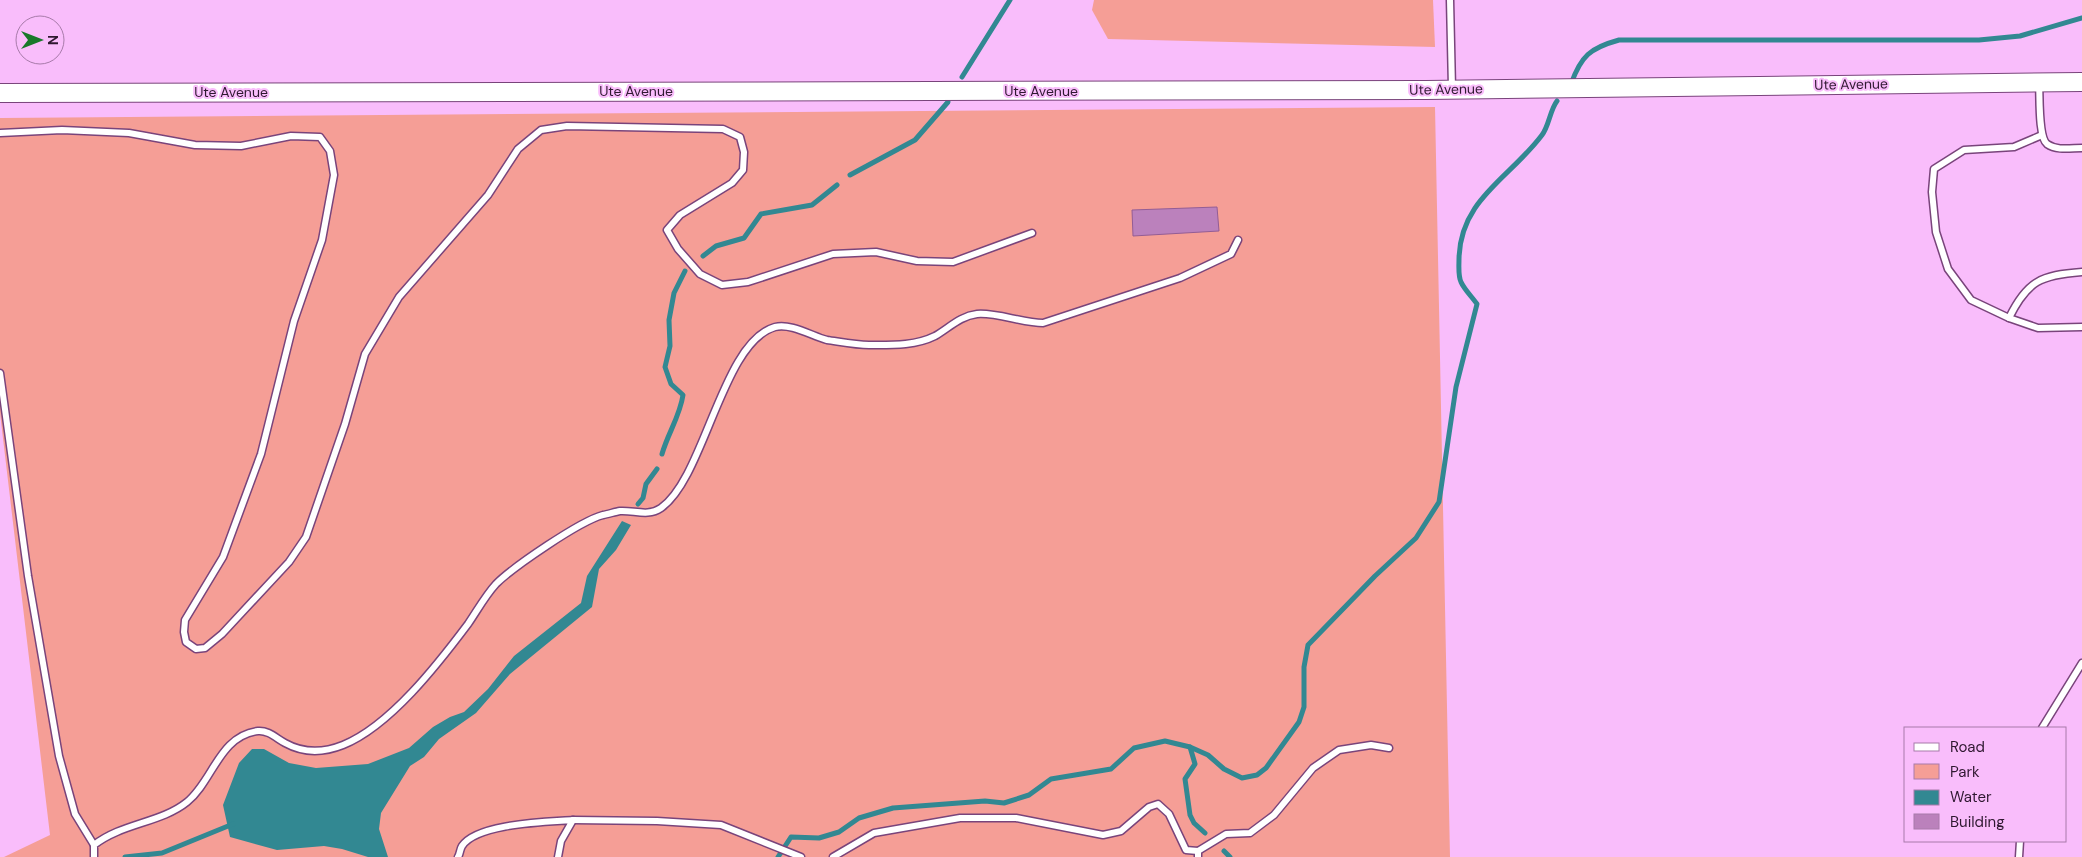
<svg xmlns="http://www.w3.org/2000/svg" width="2082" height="857" viewBox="0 0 2082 857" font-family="'DM Sans',sans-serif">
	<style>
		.green { fill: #f59e96 }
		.water { fill: #328892 }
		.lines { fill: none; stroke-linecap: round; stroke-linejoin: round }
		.stream { stroke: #328892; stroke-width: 5 }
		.building { fill: #bb81bc; stroke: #935d95 }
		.service-casing { stroke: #79447b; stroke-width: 9 }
		.secondary-casing { stroke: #79447b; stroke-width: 20 }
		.service { stroke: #fff; stroke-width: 6 }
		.secondary { stroke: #fff; stroke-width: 18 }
		.labels { text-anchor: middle; stroke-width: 4; stroke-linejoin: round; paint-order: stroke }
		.street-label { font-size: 14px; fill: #2f1830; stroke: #f9bdfb }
	</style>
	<rect width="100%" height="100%" fill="#f9bdfb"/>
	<g class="green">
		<path d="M1094,0H1433L1435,47L1108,39L1092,10Z"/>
		<path d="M1435,107L1450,857H4L50,835L0,413V118Z"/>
	</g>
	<path class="water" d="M622,521L631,525L616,550L599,569L592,607L510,674L476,713L439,739L424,757L410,766L381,813L379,829L388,857H368L342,849L324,846L277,850L230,837L223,805L239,763L252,749H264L289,763L316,768L368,764L409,748L433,727L450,717L464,712L488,689L514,656L581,603L587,576Z"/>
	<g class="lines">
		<g class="stream">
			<path d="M962,77L1010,0"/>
			<path d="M1571,84C1581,56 1590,48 1619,40H1979L2020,36L2082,18"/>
			<path d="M850,175L915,140L948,102"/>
			<path d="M703,256L716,246L744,238L761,214L812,205L837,185"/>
			<path d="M662,454C668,433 680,416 683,395L671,384L665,367L670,346L669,320L674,293L685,271"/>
			<path d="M638,504L643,498L646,484L657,469"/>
			<path d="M1190,747L1195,764L1185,779L1190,815L1194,823L1205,833"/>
			<path d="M1224,851L1230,857"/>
			<path d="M125,857L162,853L233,824"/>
			<path d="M778,857L791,837L819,838L839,832L859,818L893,808L985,801L1004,803L1029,795L1051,779L1111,769L1134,748L1165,741L1190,747L1208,755L1224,769L1242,778L1257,775L1266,768L1299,722L1304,707V667L1308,645L1375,576L1416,538L1439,502L1456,387L1477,304C1472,297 1464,289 1461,282C1458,276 1459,266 1459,259C1460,199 1510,178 1542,135C1549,126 1550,110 1557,101"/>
		</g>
	</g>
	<path class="building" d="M1217,207L1219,231L1133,236L1132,210Z"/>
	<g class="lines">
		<g class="service-casing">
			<g id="service">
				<path d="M1450,0L1452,88"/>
				<path d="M2039,83C2040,96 2038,137 2047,144C2057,151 2071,148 2082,148"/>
				<path d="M0,133L62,130L129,133L195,145L241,146L291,136L320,137L330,151L334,175L322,240L294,321L261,454L223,557L185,620L184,632L186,642L196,649L205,648L222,634L289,562L306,537L345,424L365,354L399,297L488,195L518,149L541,130L567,126L723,129L740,137L744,152L743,170L732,183L680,215L667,230L678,249L700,274L722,285L748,282L833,254L876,252L917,261L953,262L1032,233"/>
				<path d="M2042,135L2014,147L1964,150L1934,169L1932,192L1936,232L1948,269L1971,300L2009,318L2038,328L2082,327"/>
				<path d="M2009,318C2027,281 2041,275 2082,272"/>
				<path d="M0,373L28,576L59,756L75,814L94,845"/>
				<path d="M2042,728L2082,663"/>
				<path d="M573,820L657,821L721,825L801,857"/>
				<path d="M94,857V845C122,823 161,823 187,802C213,781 219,736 258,731C268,730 276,738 285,743C303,753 323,753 343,745C390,726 438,664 468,624C477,611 485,596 496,584C513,567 580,521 603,515C608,514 615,512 620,511C634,510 648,517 661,508C705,477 722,342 775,327C791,323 812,336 827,340C841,342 856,345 869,345C891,345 915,346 935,336C949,328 960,316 977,314C995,312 1023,323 1043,323L1180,278L1231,254L1238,240"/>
				<path d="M458,857C460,854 460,849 462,846C477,823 548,822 573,820L561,841L558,857"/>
				<path d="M833,857L874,833L960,818H1016L1103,835L1121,831L1149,807L1158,804L1169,814L1186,850L1198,851"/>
				<path d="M1198,857V851L1226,834L1250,833L1274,815L1313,768L1339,750L1371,745L1389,748"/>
				<path d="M2019,857L2020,841"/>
			</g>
		</g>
		<g class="secondary-casing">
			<path id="secondary" d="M0,93L1426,90L2082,82"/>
		</g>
		<use href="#service" class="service"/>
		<use href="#secondary" class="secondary"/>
	</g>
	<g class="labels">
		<g class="street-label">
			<text transform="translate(1851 84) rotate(-1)" y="5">Ute Avenue</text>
			<text transform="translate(1446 89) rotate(-1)" y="5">Ute Avenue</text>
			<text x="636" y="96">Ute Avenue</text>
			<text x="1041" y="96">Ute Avenue</text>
			<text x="231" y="97">Ute Avenue</text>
		</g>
	</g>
	<rect x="1904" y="727" width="162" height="115" fill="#f9bdfb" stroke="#a87baa"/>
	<rect x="1914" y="743" width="25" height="8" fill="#ffffff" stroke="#a87baa"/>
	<text x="1950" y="752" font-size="15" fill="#2f1830">Road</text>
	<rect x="1914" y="764" width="25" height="15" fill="#f59e96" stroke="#a87baa"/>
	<text x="1950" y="777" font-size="15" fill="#2f1830">Park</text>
	<rect x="1914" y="790" width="25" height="15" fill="#328892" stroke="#a87baa"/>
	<text x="1950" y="802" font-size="15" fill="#2f1830">Water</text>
	<rect x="1914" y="814" width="25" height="15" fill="#bb81bc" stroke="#a87baa"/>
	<text x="1950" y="827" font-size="15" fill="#2f1830">Building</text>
	<g transform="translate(40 40) rotate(90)"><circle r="24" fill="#f9bdfb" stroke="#a87baa"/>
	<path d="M0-4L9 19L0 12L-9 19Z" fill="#18792b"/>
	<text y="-8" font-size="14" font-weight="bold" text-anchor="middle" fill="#2f1830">N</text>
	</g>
</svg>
